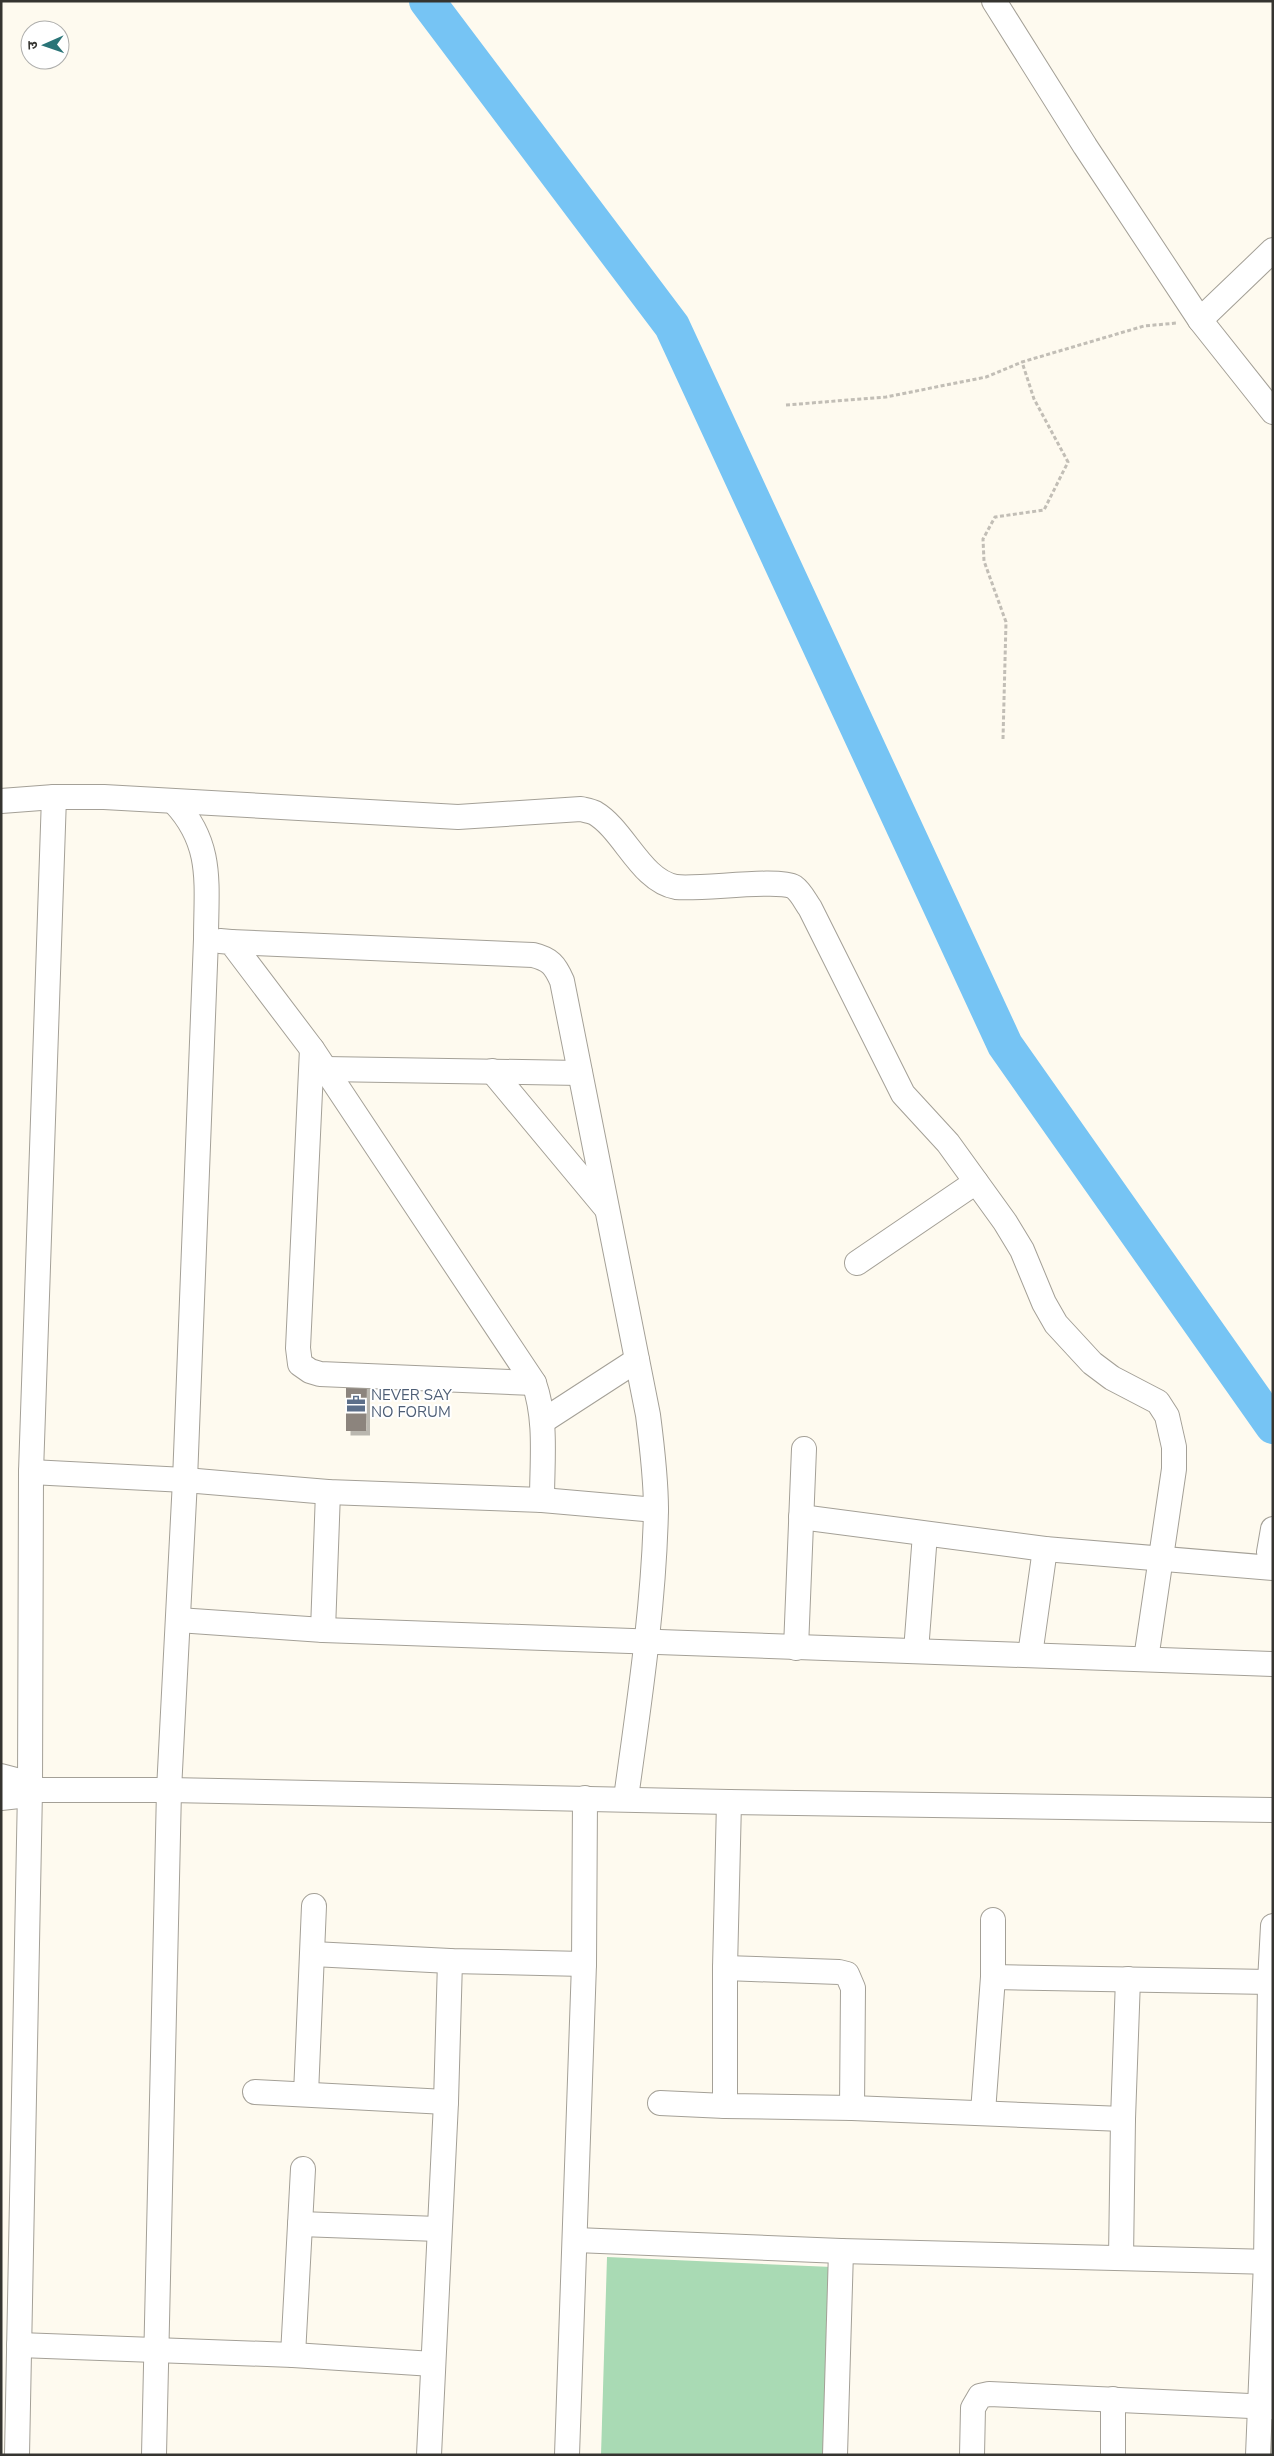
<svg xmlns="http://www.w3.org/2000/svg" width="1274" height="2456" viewBox="0 0 1274 2456" font-family="'Nunito Sans','Noto Sans Devanagari',sans-serif">
	<style>
		.green { fill: #a9dab4 }
		.lines { fill: none; stroke-linecap: round; stroke-linejoin: round }
		.river { stroke: #76c4f4; stroke-width: 36 }
		.building { fill: #8c847d; filter: url(#shadow) }
		.minor-casing { stroke: #a4a097; stroke-width: 26 }
		.path { stroke: #c2beb6; stroke-width: 3; stroke-dasharray: 4 2.5; stroke-linecap: butt }
		.minor { stroke: #fff; stroke-width: 24 }
		.labels { text-anchor: middle; stroke-width: 4; stroke-linejoin: round; paint-order: stroke }
		.service-label { font-size: 15px; fill: #4e5e75; stroke: #fff; text-anchor: start }
	</style>
	<defs>
		<filter id="shadow"><feDropShadow dx="4.5" dy="4.5" stdDeviation="0" flood-color="#0004"/></filter>
	</defs>
	<rect width="100%" height="100%" fill="#fefaef"/>
	<path class="green" d="M607,2257L832,2267L830,2455H601Z"/>
	<g class="lines">
		<path class="river" d="M427,1L672,326L1005,1045L1273,1426"/>
	</g>
	<path class="building" d="M346,1383H367L366,1431H346Z"/>
	<g class="lines">
		<g class="minor-casing">
			<g id="minor">
				<path d="M994,1L1085,146L1200,320L1273,412"/>
				<path d="M1200,320L1273,250"/>
				<path d="M1,801L54,797H104L458,817L581,809C585,810 591,811 595,813C624,830 641,881 676,887C700,890 778,878 794,887C801,892 805,901 810,908L903,1094L948,1143L1005,1222L1022,1250L1044,1303L1056,1324L1092,1363L1112,1378L1158,1402L1167,1416L1174,1447V1469L1146,1659"/>
				<path d="M220,941L231,942L312,1049L534,1383C547,1420 542,1461 542,1500"/>
				<path d="M231,942L533,955C550,959 555,965 562,981L648,1415C652,1446 656,1478 656,1510C654,1606 639,1703 626,1798"/>
				<path d="M312,1049L298,1348L300,1364L310,1371L320,1374L534,1383"/>
				<path d="M325,1069L580,1073"/>
				<path d="M492,1071L606,1208"/>
				<path d="M857,1263L976,1182"/>
				<path d="M543,1421L637,1360"/>
				<path d="M31,1472L185,1480L328,1492L542,1500L656,1510"/>
				<path d="M801,1517L1045,1549L1273,1568"/>
				<path d="M1273,1529L1269,1552L1273,1558"/>
				<path d="M178,1620L323,1630L1273,1664"/>
				<path d="M323,1630L328,1492"/>
				<path d="M796,1648L804,1449"/>
				<path d="M916,1651L925,1534"/>
				<path d="M1030,1655L1045,1549"/>
				<path d="M1,1776L20,1781L30,1790"/>
				<path d="M1,1798L19,1796L30,1790H169L729,1802L1273,1810"/>
				<path d="M729,1802L725,1968V2106L852,2108L1123,2119"/>
				<path d="M313,1954L450,1961L584,1964"/>
				<path d="M725,1968L839,1972L847,1974L853,1988L852,2108"/>
				<path d="M993,1977L1270,1982"/>
				<path d="M255,2092L446,2102"/>
				<path d="M306,2094L314,1906"/>
				<path d="M660,2103L725,2106"/>
				<path d="M983,2112L993,1977V1920"/>
				<path d="M300,2224L438,2229"/>
				<path d="M576,2240L841,2251L1273,2262"/>
				<path d="M1121,2258L1123,2119L1128,1979"/>
				<path d="M19,2345L293,2355L433,2364"/>
				<path d="M293,2355L303,2169"/>
				<path d="M1113,2399V2455"/>
				<path d="M17,2455L30,1790L31,1472L54,797"/>
				<path d="M154,2455L169,1790L185,1480L206,939C206,885 214,845 175,803"/>
				<path d="M429,2455L446,2102L450,1961"/>
				<path d="M567,2455L584,1964L585,1798"/>
				<path d="M835,2455L841,2251"/>
				<path d="M972,2455L973,2408L980,2396L989,2394L1273,2407"/>
				<path d="M1258,2455L1266,2262L1270,1982L1273,1926"/>
			</g>
		</g>
		<g class="path">
			<path d="M786,405L886,397L986,377L1022,362L1144,326L1177,323"/>
			<path d="M1003,739L1006,622L984,561L983,539L995,517L1044,510L1068,462L1034,399L1022,362"/>
		</g>
		<use href="#minor" class="minor"/>
	</g>
	<defs>
		<g id="office-bare" transform="scale(1.5)"><path d="M-6-3h4V-5.5h4V-3h4V5H-6ZM-1-4.5V-3h2v-1.5ZM-6 0V1H6V0Z" fill="#5c6f8a" stroke="#fff" stroke-width="2.5" paint-order="stroke"/></g>
	</defs>
	<g fill-rule="evenodd">
		<use href="#office-bare" x="356" y="1404"/>
	</g>
	<g class="labels">
		<g class="service-label">
			<text x="371" y="1400">NEVER SAY<tspan x="371" dy="17">NO FORUM</tspan></text>
		</g>
	</g>
	<rect width="1274" height="2456" fill="none" stroke="#353430" stroke-width="5"/>
	<g transform="translate(45 45) rotate(268)"><circle r="24" fill="#ffffff" stroke="#aeaeac"/>
	<path d="M0-4L9 19L0 12L-9 19Z" fill="#2a7477"/>
	<text y="-8" font-size="14" font-weight="bold" text-anchor="middle" fill="#353430">उ</text>
	</g>
</svg>
